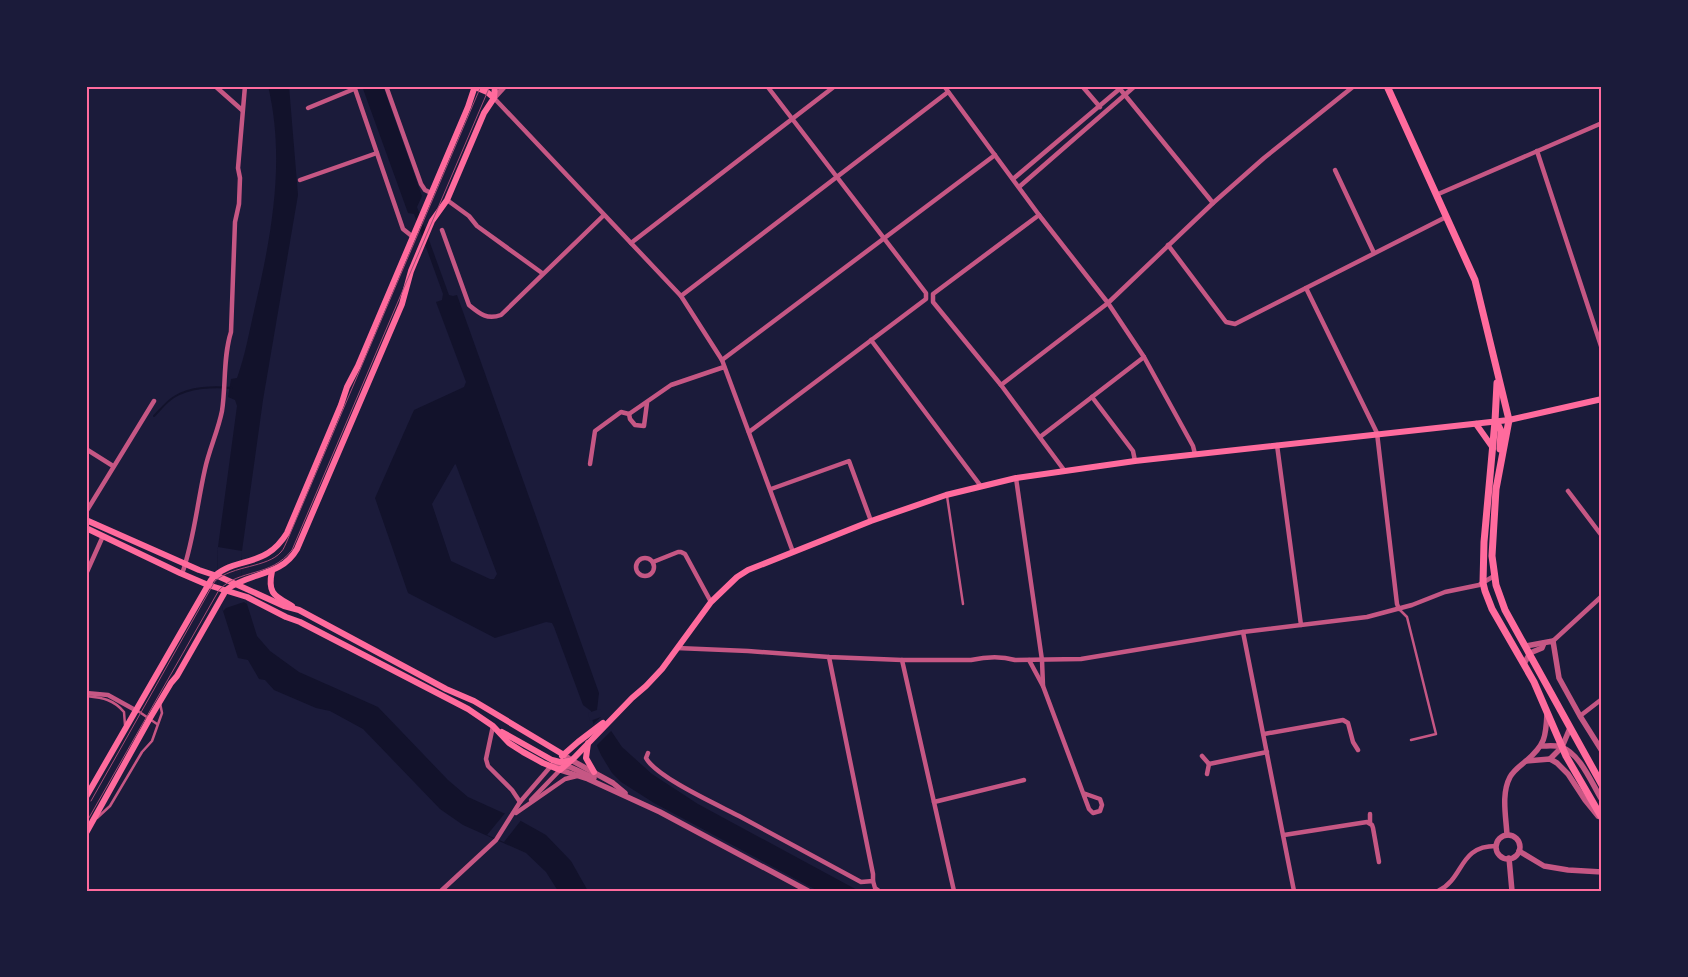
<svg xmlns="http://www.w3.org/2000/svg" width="1688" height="977" viewBox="0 0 1688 977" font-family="Barlow,sans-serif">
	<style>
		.water { fill: #12122b; fill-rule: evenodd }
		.pier { fill: #1b1b3a }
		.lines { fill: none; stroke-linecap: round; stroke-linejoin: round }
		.stream { stroke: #12122b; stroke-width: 2 }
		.service { stroke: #c65784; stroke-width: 2.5 }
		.minor { stroke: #c65784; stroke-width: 4.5 }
		.tertiary { stroke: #c65784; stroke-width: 5.5 }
		.secondary { stroke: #ff6b9d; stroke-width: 6 }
		.primary { stroke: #ff6b9d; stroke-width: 7 }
		.tram { stroke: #a44b75; stroke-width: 1 }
		.neatline { fill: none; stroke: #ff6b9d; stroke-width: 2 }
	</style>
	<rect width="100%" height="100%" fill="#1b1b3a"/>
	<g class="water">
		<path d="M268,86H289L298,195L263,400L242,551L241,577L247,604L257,636L270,651L299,672L378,707L448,780L468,797L521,821L546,835L571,861L588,891H558L546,872L526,853L463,825L440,809L363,729L330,711L316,708L274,690L265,680L259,679L248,660L238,658L223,611L217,581L218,547L237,406L235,400L228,397L231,379L237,378C245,356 249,333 254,311C271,238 286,161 268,86Z"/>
		<path d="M362,86H383L422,196L417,207L449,295L453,296L457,295L599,693L597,710L622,747L652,774L698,804L859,891H818L654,803L621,782L612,773L601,755L597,746L591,711L583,705L554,627L552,623L546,622L495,638L408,593L375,498L414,410L464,387L466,382L436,302L442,300L443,294L414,214L408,213ZM455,464L456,465L497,574L494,579H490L451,561L432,504Z"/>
	</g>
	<g class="pier">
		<path d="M218,547L242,551L241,576L247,604L244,602L226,608L223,611L217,581Z"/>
		<path d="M600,709L613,729L596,746L591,726L601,717L590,721L588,713Z"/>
		<path d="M506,812L522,819L504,842L487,835Z"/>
	</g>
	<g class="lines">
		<path class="stream" d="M154,416C160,410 167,401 174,397C190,387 214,386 232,388"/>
		<g class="service">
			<path d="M947,496L963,604"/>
			<path d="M1399,609L1407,617L1436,734L1411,740"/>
			<path d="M86,696C103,698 113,699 124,712L125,725"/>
			<path d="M138,711L157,724"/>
			<path d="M97,818L110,806L142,752L152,741L162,713L160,703"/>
		</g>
		<g class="minor">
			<path d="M215,86L242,110"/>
			<path d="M354,86L403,229L413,237"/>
			<path d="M386,86L421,184L425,190L431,193"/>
			<path d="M944,86L1039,215L1108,303L1144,357L1193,446L1195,454"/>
			<path d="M1082,86L1100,107"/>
			<path d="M1120,89L1213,203"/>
			<path d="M494,98L681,296L722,360L793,552"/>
			<path d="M308,108L354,89"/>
			<path d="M1537,151L1602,349"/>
			<path d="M1335,170L1374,253"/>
			<path d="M1013,179L1123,86"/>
			<path d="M300,180L377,153"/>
			<path d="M1019,187L1135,86"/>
			<path d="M1436,195L1602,123"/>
			<path d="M447,200L469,216L477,226L542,273"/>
			<path d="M1039,215L933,294V302L1001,385L1064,470"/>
			<path d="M442,230L469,305C480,314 487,320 501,315L604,215"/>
			<path d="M631,243L835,86"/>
			<path d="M1168,245L1226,322L1235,324L1446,217"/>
			<path d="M1306,288L1377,433L1397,604L1399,609"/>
			<path d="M681,296L948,92"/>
			<path d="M871,340L980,485"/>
			<path d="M722,360L995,155"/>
			<path d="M1001,385L1108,303L1213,203L1264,158L1354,86"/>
			<path d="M1092,397L1133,451L1135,461"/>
			<path d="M629,414L671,385L724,367"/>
			<path d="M629,414L630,419L635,425L644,426L647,403"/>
			<path d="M749,432L926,299V293L767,86"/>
			<path d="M1040,437L1144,357"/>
			<path d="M1277,445L1301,625"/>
			<path d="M86,449L113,466"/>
			<path d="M590,464L595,431L621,412L629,414"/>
			<path d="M1016,478L1042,660L1043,686"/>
			<path d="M771,489L849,461L871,521"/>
			<path d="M1568,491L1602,536"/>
			<path d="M86,512L154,401"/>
			<circle cx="645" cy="567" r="9"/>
			<path d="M653,562L678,552H681L685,554L711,602"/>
			<path d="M86,574L103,536"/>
			<path d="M182,574C194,540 197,504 205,469C209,450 218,431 222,411C226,385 223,357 231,332L235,222L239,204L240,178L238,168L245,86"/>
			<path d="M1243,632L1294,891"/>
			<path d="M1553,641L1602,596"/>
			<path d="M677,648L748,651L829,657L902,660H971C985,657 1001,656 1015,660L1081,659L1243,632L1367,617L1412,605L1445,592L1479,585L1494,576"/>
			<path d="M829,657L873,874V881"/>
			<path d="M902,660L954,891"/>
			<path d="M1029,660L1043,686L1089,809L1093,813L1100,811L1102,805L1100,799L1083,793"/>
			<path d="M86,693L108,695L137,711"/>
			<path d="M1580,716L1602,699"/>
			<path d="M493,726L486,759L488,766L512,790L520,802"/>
			<path d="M1264,734L1343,720L1348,723L1353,742L1358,750"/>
			<path d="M648,753L646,758C656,777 718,805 739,816C780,838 820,860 861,882L873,881L875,888L879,891"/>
			<path d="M1202,756L1209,764"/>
			<path d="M1209,764L1267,752"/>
			<path d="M1207,774L1209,764"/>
			<path d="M531,800L560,770"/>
			<path d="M934,802L1024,780"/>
			<path d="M516,813L565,779L577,776"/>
			<path d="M1370,823V814"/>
			<path d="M1284,835L1367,822L1372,825L1373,828L1379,862"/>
			<path d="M441,891L496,840L520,802L551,766"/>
			<path d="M1438,891C1465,878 1458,846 1496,846"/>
		</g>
		<g class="tertiary">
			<path d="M494,98L505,86"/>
			<path d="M1526,646L1553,641L1559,678L1580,716L1602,751"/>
			<path d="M1524,664L1530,653L1542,648L1544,643"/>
			<path d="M1542,746C1548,746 1555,745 1561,747C1580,753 1592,784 1602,800"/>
			<path d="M564,755L571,760L613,783L625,793"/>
			<path d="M1550,759L1562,747L1570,728"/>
			<path d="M1526,761L1550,759L1557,763L1568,774L1585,800L1598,816"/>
			<path d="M551,766L570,767L594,778"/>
			<path d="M560,770L588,779L660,812L808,891"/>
			<path d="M1507,835C1506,816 1501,794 1510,777C1514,770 1520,766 1526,761C1545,745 1546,737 1547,713"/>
			<circle cx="1508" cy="847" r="12"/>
			<path d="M1519,851L1544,866L1568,870L1602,872"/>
			<path d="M1509,858L1512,891"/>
		</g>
		<g class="secondary">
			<path d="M475,87L487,92L494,98"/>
			<path d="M1476,424L1493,448"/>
			<path d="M86,520L199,570L220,577L284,606L299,610L446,689L474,701L564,755"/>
			<path d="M86,528L180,573L208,585L247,597L286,617L300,622L468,709L493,726L509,743L523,752L543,763L560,770L574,758L632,698L646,686L662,669L711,602L737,577L748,570L871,521L946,495L1016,478L1135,461L1509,420L1602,399"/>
			<path d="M272,571C267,594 275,596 292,606"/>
			<path d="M502,732L552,760L560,762L569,761"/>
			<path d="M588,743L586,758L594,772"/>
			<path d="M562,756L578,742L603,723"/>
			<path d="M86,797L211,580C225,562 250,565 268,553C276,548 282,541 287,533L341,405L347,387L358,366L468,107L475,86"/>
			<path d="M86,833L150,718L171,683L177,676L226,590C249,572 281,577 297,549L402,304L411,271L432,221L447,200L484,113L494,98L495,86"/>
		</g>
		<g class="primary">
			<path d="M1387,86L1475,280L1509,420L1496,489L1492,556L1496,585L1505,610L1602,785"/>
			<path d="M1497,383L1495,421L1484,542L1483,583L1485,591L1492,609L1534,682L1566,756L1602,818"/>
			<path d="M1496,421L1501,431L1500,449"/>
		</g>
		<g class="tram">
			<path d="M91,801L215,581C233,565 267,568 281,552C284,549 285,545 287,541L481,86"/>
			<path d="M86,823L219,590C240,568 270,578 292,550L490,86"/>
		</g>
	</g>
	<rect width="1688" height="977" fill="none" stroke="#1b1b3a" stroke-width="175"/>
	<rect x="88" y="88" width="1512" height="802" class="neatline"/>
</svg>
